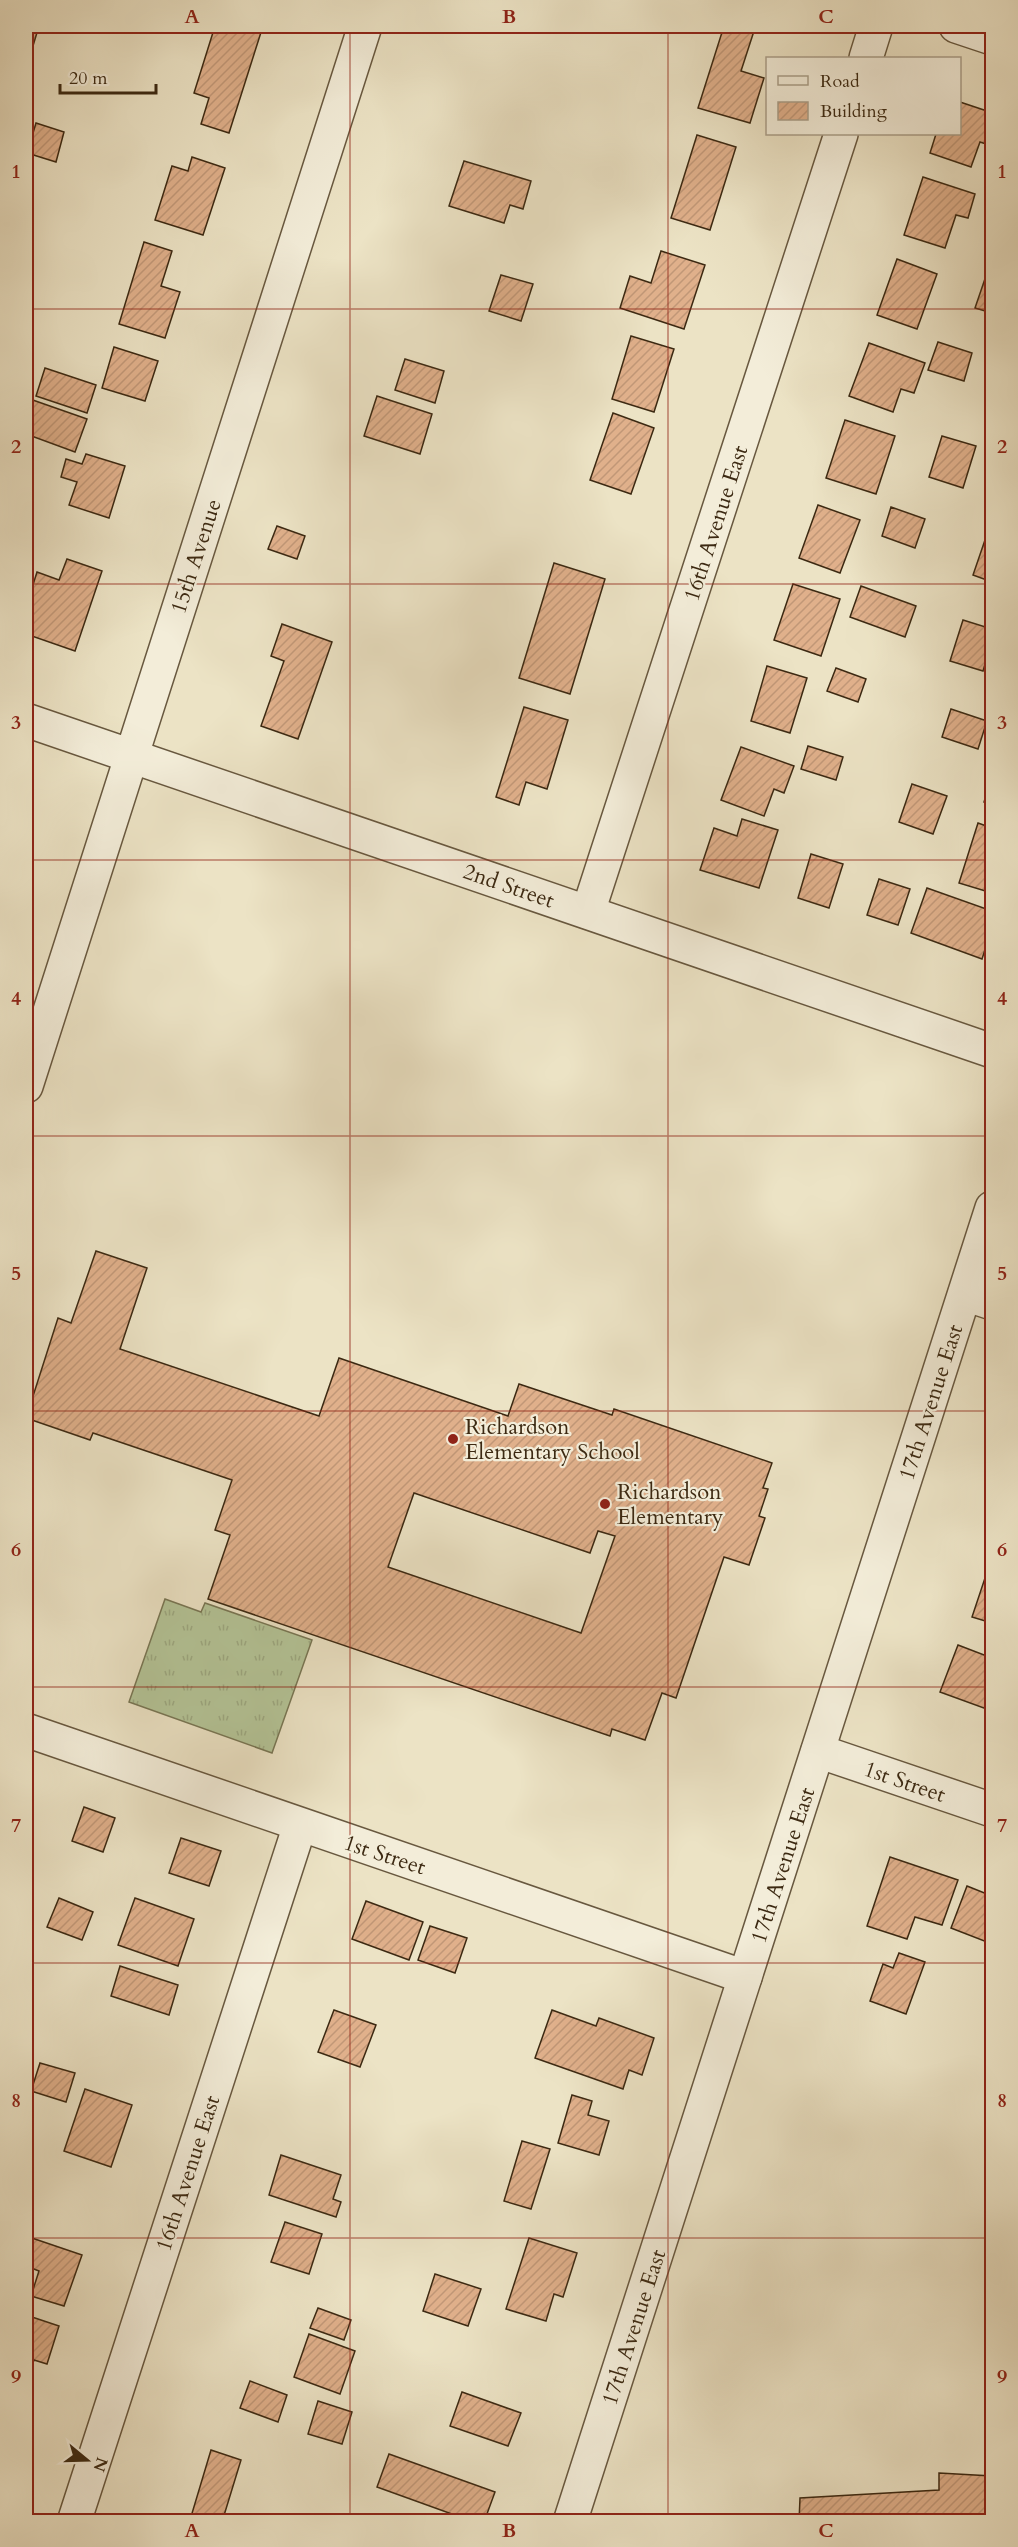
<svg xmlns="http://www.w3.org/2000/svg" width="1018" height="2547" viewBox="0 0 1018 2547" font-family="Cardo,serif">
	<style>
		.grass { fill: url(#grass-tufts); stroke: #787654; stroke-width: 1.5 }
		.building { fill: url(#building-hatch); stroke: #3c2912; stroke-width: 1.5; fill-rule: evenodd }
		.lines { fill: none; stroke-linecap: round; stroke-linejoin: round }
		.minor-casing { stroke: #68583f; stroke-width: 36 }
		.minor { stroke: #f3edd9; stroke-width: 33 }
		.grid { fill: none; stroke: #8f2418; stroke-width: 1.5; stroke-opacity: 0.55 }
		.poi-dot { fill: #8f2418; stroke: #f3edd9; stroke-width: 2 }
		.labels { text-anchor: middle; stroke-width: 4.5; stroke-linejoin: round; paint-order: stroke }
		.street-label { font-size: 22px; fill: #3c2912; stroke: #f3edd9 }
		.poi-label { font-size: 22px; fill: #3c2912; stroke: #f3edd9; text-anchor: start }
		.neatline { fill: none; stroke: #8f2418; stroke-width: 2 }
		.grid-label { font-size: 20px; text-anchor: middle; font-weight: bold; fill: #8f2418 }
	</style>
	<defs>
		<pattern id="grass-tufts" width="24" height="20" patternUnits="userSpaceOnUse" patternTransform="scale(1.5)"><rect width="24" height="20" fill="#b4c497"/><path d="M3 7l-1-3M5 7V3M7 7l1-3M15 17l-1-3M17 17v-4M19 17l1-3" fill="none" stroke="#9ca881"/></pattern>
		<pattern id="building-hatch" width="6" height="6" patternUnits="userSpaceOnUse" patternTransform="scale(1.5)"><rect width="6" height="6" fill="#e0b08b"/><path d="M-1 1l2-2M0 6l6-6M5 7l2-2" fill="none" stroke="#c19777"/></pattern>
	</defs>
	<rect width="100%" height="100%" fill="#ece3c5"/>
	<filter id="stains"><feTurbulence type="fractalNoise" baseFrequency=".00333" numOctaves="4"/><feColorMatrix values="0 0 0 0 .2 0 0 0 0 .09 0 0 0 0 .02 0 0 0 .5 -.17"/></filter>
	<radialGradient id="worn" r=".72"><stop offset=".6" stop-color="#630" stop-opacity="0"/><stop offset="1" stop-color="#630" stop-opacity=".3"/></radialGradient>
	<path class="grass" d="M165,1599L201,1612L205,1603L312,1640L272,1753L129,1702Z"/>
	<g class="building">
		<path d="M26,26H39L26,69Z"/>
		<path d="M215,26H263L229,133L201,124L209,98L194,93Z"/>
		<path d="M724,26H735L754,31L741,71L764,78L750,123L698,108Z"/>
		<path d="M960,102L990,112L987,119L992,120V146L980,142L971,167L930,153L936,134H960Z"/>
		<path d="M36,123L64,132L56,162L27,153Z"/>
		<path d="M697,135L736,147L710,230L671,218Z"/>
		<path d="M192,157L225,168L203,235L155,220L172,166L188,171Z"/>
		<path d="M464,161L531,181L523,209L510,205L504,223L449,206Z"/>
		<path d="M923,177L975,194L968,218L956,215L945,248L904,235Z"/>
		<path d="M144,242L172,251L161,286L180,292L165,338L119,324Z"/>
		<path d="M661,251L705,265L684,329L620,308L630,276L651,283Z"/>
		<path d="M897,259L937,274L917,329L877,315Z"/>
		<path d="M988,270L992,271V313L975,308Z"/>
		<path d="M501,275L533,284L521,321L489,311Z"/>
		<path d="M631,336L674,349L654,412L612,399Z"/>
		<path d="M938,342L972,353L964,381L928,370Z"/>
		<path d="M869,343L925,363L914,393L901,389L893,412L849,396Z"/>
		<path d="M114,347L158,361L145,401L102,388Z"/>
		<path d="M405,359L444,371L435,403L395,390Z"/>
		<path d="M45,368L96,385L87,413L36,396Z"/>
		<path d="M377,396L432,414L420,454L364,436Z"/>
		<path d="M27,398L87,419L75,452L26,434Z"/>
		<path d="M613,413L654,428L631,494L590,480Z"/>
		<path d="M845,420L895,436L876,494L826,478Z"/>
		<path d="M942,436L976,446L963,488L929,477Z"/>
		<path d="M86,454L125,466L109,518L69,505L77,482L61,477L66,459L82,464Z"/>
		<path d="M818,505L860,520L840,573L799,558Z"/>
		<path d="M891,507L925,519L915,548L882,536Z"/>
		<path d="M277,526L305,536L297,559L268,549Z"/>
		<path d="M985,540L992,542V582L973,575Z"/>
		<path d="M67,559L102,571L75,651L26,634V607L37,572L59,580Z"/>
		<path d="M554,563L605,579L570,694L519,678Z"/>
		<path d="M793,584L840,599L821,656L774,640Z"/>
		<path d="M861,586L916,606L905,637L850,617Z"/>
		<path d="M963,620L992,629V641L983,671L950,661Z"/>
		<path d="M282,624L332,642L298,739L261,726L284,661L271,656Z"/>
		<path d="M767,666L807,678L790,733L751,721Z"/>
		<path d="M836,668L866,679L858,702L827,691Z"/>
		<path d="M524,707L568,720L547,789L526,782L519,805L496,797Z"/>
		<path d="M951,709L987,721L978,749L942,737Z"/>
		<path d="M808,746L843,757L836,780L801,769Z"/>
		<path d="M741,747L794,766L784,793L774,789L764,816L721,800Z"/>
		<path d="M992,777V805L984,802Z"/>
		<path d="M912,784L947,796L933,834L899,822Z"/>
		<path d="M26,794L33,797L26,821Z"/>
		<path d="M742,819L778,830L759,888L700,870L714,828L737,836Z"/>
		<path d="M978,823L992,828V893L959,883Z"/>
		<path d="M811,854L843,864L829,908L798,898Z"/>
		<path d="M879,879L910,889L898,925L867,915Z"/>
		<path d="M927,888L992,911V928L982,959L911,933Z"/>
		<path d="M96,1251L147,1268L120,1349L319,1416L339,1358L508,1416L519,1384L612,1415L614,1409L772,1463L763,1488L768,1489L759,1516L765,1518L749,1565L724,1557L676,1698L662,1693L645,1740L612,1729L610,1736L208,1599L230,1535L215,1530L232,1480L93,1433L90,1440L26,1418L58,1318L71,1323ZM414,1493L590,1553L598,1531L615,1536L581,1633L388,1567Z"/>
		<path d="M988,1569L992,1571V1623L972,1617Z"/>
		<path d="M958,1645L992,1658V1711L940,1692Z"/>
		<path d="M84,1807L115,1818L103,1852L72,1841Z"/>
		<path d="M181,1838L221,1851L209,1886L169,1873Z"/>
		<path d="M890,1857L958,1880L942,1925L915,1917L907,1939L867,1926Z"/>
		<path d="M967,1886L992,1896V1944L951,1928Z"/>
		<path d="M59,1898L93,1912L82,1940L47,1927Z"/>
		<path d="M135,1898L194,1919L178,1966L118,1945Z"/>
		<path d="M366,1901L423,1922L409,1960L352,1939Z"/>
		<path d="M430,1926L467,1938L455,1973L418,1960Z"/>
		<path d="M899,1953L925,1962L906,2014L870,2001L883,1964L893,1968Z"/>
		<path d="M120,1966L178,1985L169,2015L111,1996Z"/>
		<path d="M334,2010L376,2025L360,2067L318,2052Z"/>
		<path d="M552,2010L596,2026L599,2018L654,2038L642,2075L629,2070L623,2089L535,2058Z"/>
		<path d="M40,2063L75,2073L66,2102L31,2091Z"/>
		<path d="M85,2089L132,2105L111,2167L64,2151Z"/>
		<path d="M572,2095L592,2101L588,2115L609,2121L599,2155L558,2143Z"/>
		<path d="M522,2141L550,2149L531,2209L504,2201Z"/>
		<path d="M281,2155L341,2175L333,2199L341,2202L336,2217L269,2195Z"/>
		<path d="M285,2222L322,2234L309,2274L271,2262Z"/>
		<path d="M26,2236L82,2255L64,2306L31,2296L39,2271L26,2266Z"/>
		<path d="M529,2238L577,2253L563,2297L554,2294L546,2321L506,2309Z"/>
		<path d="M435,2274L481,2289L468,2326L423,2311Z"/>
		<path d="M318,2308L351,2320L344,2340L310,2328Z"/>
		<path d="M26,2315L59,2326L47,2364L34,2360L26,2385Z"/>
		<path d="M309,2334L355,2351L340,2394L294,2377Z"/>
		<path d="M250,2381L287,2395L278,2422L240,2408Z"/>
		<path d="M462,2392L521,2413L508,2446L450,2426Z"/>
		<path d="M318,2401L352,2412L342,2444L308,2434Z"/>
		<path d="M211,2450L241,2460L222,2522H195L190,2520Z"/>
		<path d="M389,2454L495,2492L484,2522H474L377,2487Z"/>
		<path d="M939,2473L992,2476V2522H799L800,2498L939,2490Z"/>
	</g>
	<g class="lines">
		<g class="minor-casing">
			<g id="minor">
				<path d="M956,26L992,38"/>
				<path d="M866,58L876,26"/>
				<path d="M26,720L992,1051"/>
				<path d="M588,912L841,134"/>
				<path d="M26,1086L365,26"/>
				<path d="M965,1294L992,1303"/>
				<path d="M26,1730L745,1977"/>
				<path d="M818,1751L992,1810"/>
				<path d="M74,2522L300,1825"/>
				<path d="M570,2522L992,1208"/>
			</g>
		</g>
		<use href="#minor" class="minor"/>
	</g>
	<path class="grid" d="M350,26V2522M668,26V2522M26,309H992M26,584H992M26,860H992M26,1136H992M26,1411H992M26,1687H992M26,1963H992M26,2238H992"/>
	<g class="poi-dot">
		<circle cx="453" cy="1439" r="6"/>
		<circle cx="605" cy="1504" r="6"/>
	</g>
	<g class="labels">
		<g class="street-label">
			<text transform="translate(715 523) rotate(-72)" y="8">16th Avenue East</text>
			<text transform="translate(195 556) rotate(-72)" y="8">15th Avenue</text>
			<text transform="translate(509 885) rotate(19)" y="8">2nd Street</text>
			<text transform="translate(930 1402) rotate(-72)" y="8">17th Avenue East</text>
			<text transform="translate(905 1781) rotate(19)" y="8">1st Street</text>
			<text transform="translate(385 1854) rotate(18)" y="8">1st Street</text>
			<text transform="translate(782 1865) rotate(-72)" y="8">17th Avenue East</text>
			<text transform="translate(187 2173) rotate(-72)" y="8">16th Avenue East</text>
			<text transform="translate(633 2327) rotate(-72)" y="8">17th Avenue East</text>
		</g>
		<g class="poi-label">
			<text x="465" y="1434">Richardson<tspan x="465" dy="25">Elementary School</tspan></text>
			<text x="617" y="1499">Richardson<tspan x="617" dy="25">Elementary</tspan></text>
		</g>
	</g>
	<rect width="1018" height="2547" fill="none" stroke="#ece3c5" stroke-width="66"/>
	<rect x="766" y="57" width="195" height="78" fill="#f3edd9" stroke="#aa9f89" stroke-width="1.5"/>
	<rect x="778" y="76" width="30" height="9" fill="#f3edd9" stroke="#aa9f89" stroke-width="1.5"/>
	<text x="820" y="87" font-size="18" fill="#3c2912">Road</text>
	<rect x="778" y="102" width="30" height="18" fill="url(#building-hatch)" stroke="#aa9f89" stroke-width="1.5"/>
	<text x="820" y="117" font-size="18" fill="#3c2912">Building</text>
	<g transform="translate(87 2460) rotate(109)" stroke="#f3edd9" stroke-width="4.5" paint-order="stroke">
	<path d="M0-4.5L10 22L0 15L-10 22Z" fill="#3c2912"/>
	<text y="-9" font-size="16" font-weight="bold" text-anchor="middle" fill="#3c2912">N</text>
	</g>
	<path d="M60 84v9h96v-9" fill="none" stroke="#3c2912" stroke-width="3"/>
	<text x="69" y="84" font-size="18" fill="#3c2912" stroke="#f3edd9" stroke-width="4.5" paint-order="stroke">20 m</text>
	<rect x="33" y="33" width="952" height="2481" class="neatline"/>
	<g class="grid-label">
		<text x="192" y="23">A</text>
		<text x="509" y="23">B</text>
		<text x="826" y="23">C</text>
		<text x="16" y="178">1</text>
		<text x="1002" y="178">1</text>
		<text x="16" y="453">2</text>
		<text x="1002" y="453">2</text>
		<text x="16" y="729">3</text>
		<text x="1002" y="729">3</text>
		<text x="16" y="1005">4</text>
		<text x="1002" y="1005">4</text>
		<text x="16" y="1280">5</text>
		<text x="1002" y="1280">5</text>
		<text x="16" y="1556">6</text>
		<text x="1002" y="1556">6</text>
		<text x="16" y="1832">7</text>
		<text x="1002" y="1832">7</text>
		<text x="16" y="2107">8</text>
		<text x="1002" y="2107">8</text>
		<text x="16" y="2383">9</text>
		<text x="1002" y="2383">9</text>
		<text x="192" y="2537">A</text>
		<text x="509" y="2537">B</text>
		<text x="826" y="2537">C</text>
	</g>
	<rect width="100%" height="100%" filter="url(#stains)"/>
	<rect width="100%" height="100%" fill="url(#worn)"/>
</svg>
